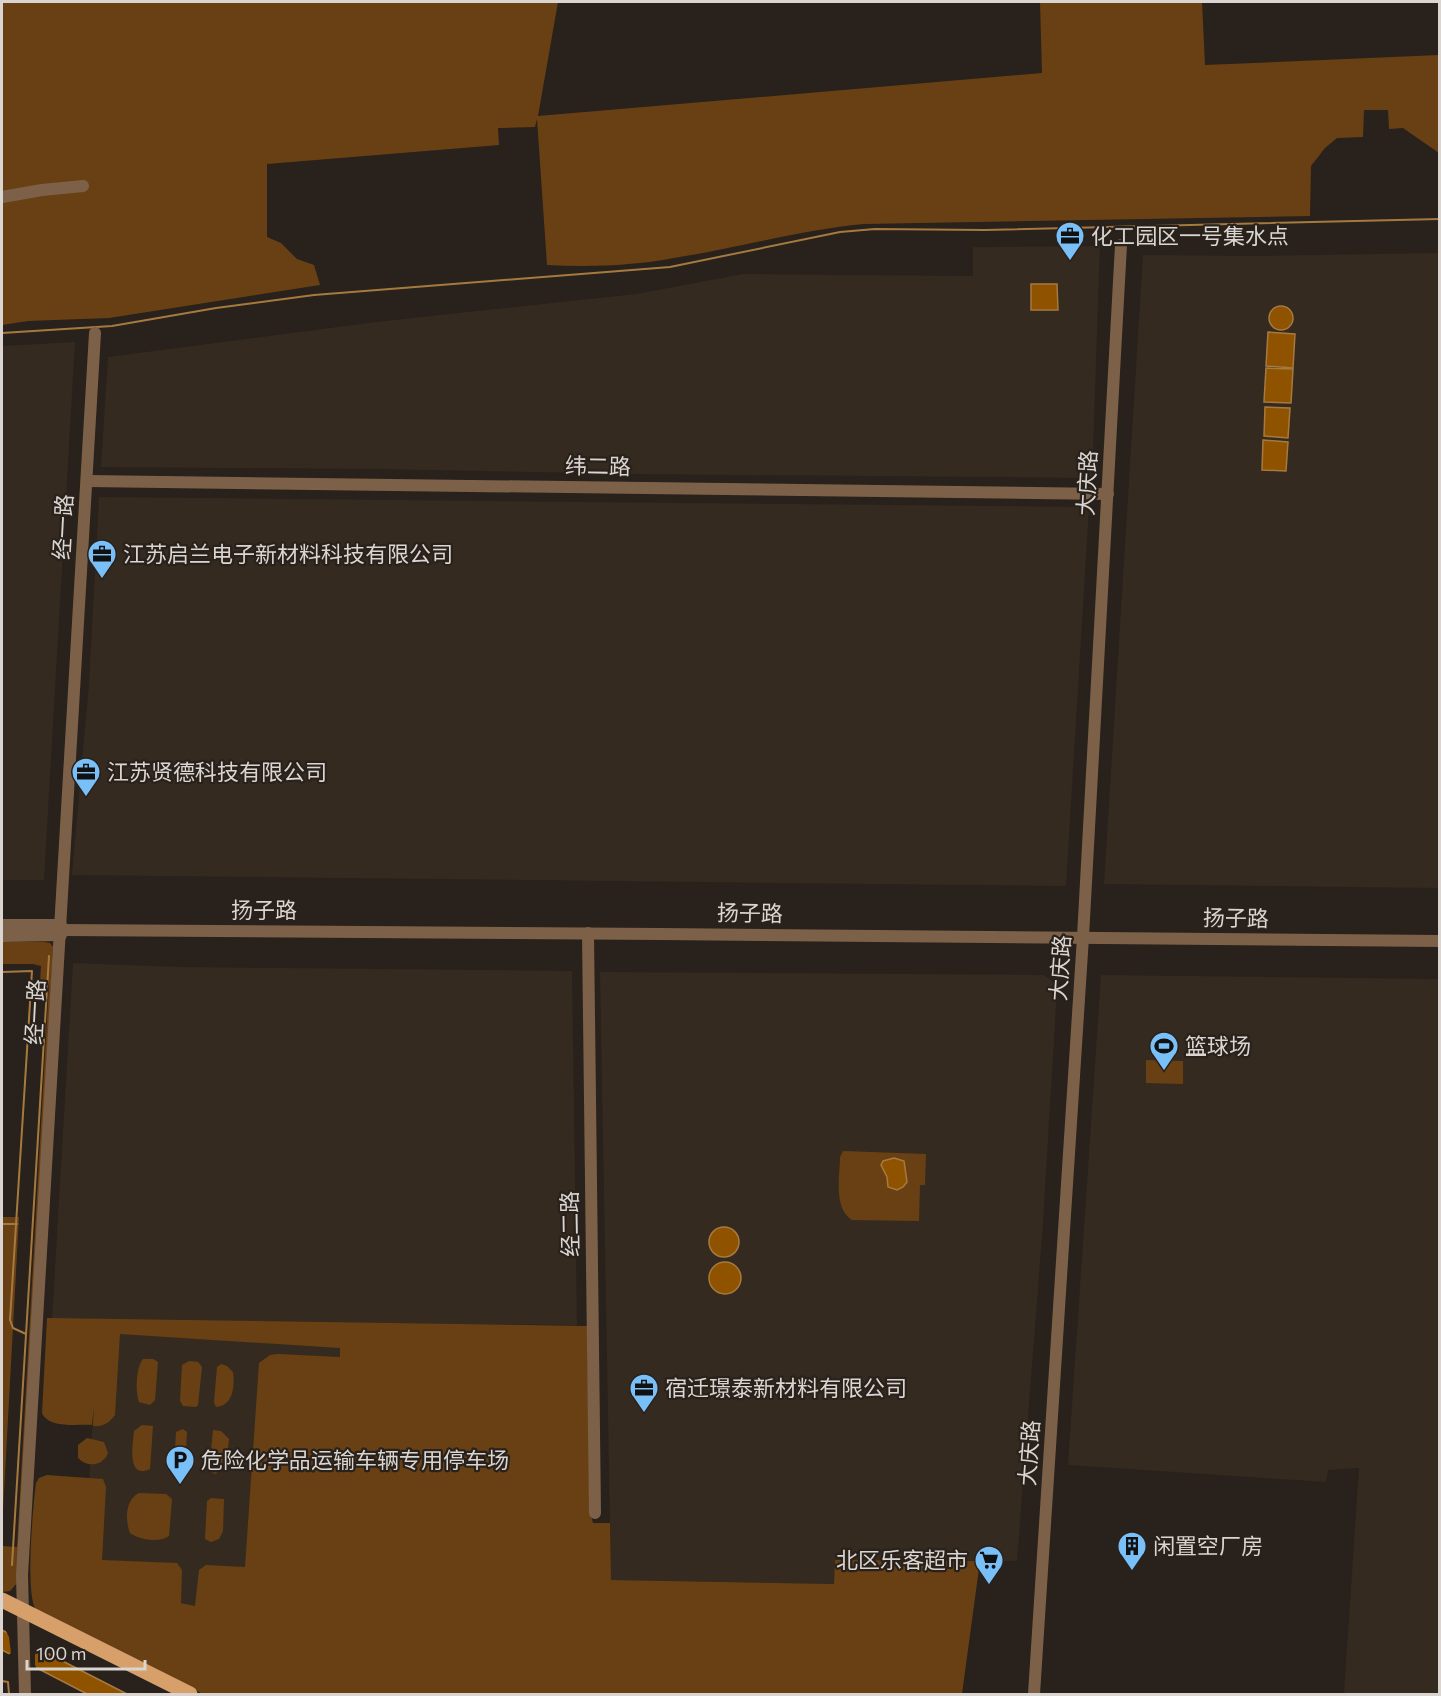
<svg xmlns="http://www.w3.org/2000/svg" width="1441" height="1696" viewBox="0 0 1441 1696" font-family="Commissioner,'Noto Sans SC',sans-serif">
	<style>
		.built { fill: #352a1f }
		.green { fill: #694013 }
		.water { fill: #8f5300; stroke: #a67a3f; stroke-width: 1.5 }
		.pier { fill: #29211b }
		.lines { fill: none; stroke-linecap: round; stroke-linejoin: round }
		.stream { stroke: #a67a3f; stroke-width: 2 }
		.minor { stroke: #7c6148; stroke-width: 12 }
		.major { stroke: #d79f6a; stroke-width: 15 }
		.labels { text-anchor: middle; stroke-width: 4.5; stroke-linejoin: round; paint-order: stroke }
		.poi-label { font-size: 22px; fill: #dad5d1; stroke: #29211b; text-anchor: start }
		.street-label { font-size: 22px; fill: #dad5d1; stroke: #29211b }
	</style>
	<rect width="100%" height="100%" fill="#29211b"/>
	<g class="built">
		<path d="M1100,246L1092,478L634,474L375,469L101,467L108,357L376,322L636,294L743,274L973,276V247Z"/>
		<path d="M1439,253V888L1104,884L1143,255L1259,256Z"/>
		<path d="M75,342L44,880H2V346Z"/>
		<path d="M99,497L1089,507L1066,886L72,875L89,684Z"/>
		<path d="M73,963L181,967L572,971L577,1325L342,1323L323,1638L83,1578L99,1319H52Z"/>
		<path d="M600,972L1044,975L1053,982L1057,989L1043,1223L1017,1561L835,1560L834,1584L611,1580Z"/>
		<path d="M1101,975L1439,979V1694H1344L1359,1468L1328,1470L1326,1482L1068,1465Z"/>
	</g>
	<g class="green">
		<path d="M2,2H558L538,116L1042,73L1040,2H1202L1205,65L1439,55V153L1403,128L1389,129L1388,110H1364L1363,137L1337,138L1325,148L1311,166L1310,216L864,224C800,230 738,248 674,258C632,266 590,267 547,265L537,119L535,127L498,128L499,145L267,164V237L281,243L297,259L314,265L320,285L109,318L28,321L2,325Z"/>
		<path d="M2,942H44L50,943L53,947L18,1582L10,1591L2,1592V1546L17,1547L49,984L40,983L41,966L33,964H2Z"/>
		<path d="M1146,1060L1183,1061V1084L1146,1083Z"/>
		<path d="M843,1151L926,1154L925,1185H920L919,1221L852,1220C833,1208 840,1175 840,1157Z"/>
		<path d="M2,1217H19L2,1529Z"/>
		<path d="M47,1318L587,1326L590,1512L593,1523H610L611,1580L834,1584L835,1560L980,1561L962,1694H203L36,1610C25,1594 33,1506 36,1483L39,1478L47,1475L103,1479L106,1487L102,1560L177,1563L182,1570L181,1603L195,1606L199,1570L206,1565L245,1567L259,1363L270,1355L278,1354L340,1357V1348L120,1334L115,1415C109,1423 103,1427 93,1426L94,1406L92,1425C77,1424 49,1429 42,1413Z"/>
		<path d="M143,1359H153L158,1362L155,1400L150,1405L139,1402C135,1392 136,1367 143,1359Z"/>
		<path d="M189,1361L198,1362L202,1367L198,1405L196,1407L183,1406L180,1401L182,1365Z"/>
		<path d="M221,1364L227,1366L233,1372C235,1386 233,1406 216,1407L214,1402L217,1367Z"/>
		<path d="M142,1425L153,1426L150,1469C126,1480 133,1443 134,1431Z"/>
		<path d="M183,1429L187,1432L185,1469L181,1473H176L174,1467L176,1432Z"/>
		<path d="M213,1430L221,1431L229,1439L226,1467L215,1474L209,1471Z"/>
		<path d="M87,1438L104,1442L108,1453C103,1466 87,1468 78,1458V1445Z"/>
		<path d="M139,1493L166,1494L172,1499L169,1536C160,1543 139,1540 130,1533C125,1520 125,1500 139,1493Z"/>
		<path d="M211,1498L224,1499L223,1531L219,1539L211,1542L205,1539L207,1501Z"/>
	</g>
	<g class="water">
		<path d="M1031,284H1057L1058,310H1031Z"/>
		<circle cx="1281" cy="318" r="12"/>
		<path d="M1268,332L1295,334L1293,368L1266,366Z"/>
		<path d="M1266,368L1293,369L1291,403L1264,402Z"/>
		<path d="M1265,407L1290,408L1288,438L1264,436Z"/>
		<path d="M1263,440L1288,442L1286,471L1262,470Z"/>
		<path d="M894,1158L904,1161L907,1182L903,1187L897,1190L888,1187L887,1177L881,1165L883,1161Z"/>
		<circle cx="724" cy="1242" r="15"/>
		<circle cx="725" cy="1278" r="16"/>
		<path d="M2,1630L127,1694H87L2,1650Z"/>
	</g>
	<path class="pier" d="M5,1629L40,1647L35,1650V1665L40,1674L7,1656L11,1653L9,1637Z"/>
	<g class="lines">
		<g class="stream">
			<path d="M2,333L112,326L216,308L314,295L670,267L840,232L875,229L985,230L1440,219"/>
			<path d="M2,972L32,971L10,1320L13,1328L26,1334"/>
			<path d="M2,1224H17"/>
			<path d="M12,1565L49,956"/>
			<path d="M2,1681L8,1682L9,1694"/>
		</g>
		<g class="minor">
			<path d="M2,197L42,190L83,186"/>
			<path d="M87,481L1108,494"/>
			<path d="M2,925H61"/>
			<path d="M61,930L660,934L1440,941"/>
			<path d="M588,933L595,1513"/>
			<path d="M2,936L61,935"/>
			<path d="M25,1694L22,1575L95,333"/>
			<path d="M1034,1694L1083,937L1121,245"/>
		</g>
		<path class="major" d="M2,1600L190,1694"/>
	</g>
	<defs>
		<g id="office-pin" transform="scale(1.5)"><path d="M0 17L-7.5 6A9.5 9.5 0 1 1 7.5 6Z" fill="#79bff8" stroke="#29211b"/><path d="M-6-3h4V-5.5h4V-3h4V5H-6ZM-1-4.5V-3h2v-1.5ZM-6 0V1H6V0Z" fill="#111"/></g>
		<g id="stadium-pin" transform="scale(1.5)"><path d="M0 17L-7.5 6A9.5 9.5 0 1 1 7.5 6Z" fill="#79bff8" stroke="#29211b"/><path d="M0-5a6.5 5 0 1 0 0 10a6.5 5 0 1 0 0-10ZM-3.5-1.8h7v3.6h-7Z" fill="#111"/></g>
		<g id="parking-pin" transform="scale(1.5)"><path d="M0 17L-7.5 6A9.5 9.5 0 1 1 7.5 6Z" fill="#79bff8" stroke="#29211b"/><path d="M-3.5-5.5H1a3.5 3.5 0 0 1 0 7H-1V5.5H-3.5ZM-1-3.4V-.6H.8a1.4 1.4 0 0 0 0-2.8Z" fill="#111"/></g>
		<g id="building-pin" transform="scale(1.5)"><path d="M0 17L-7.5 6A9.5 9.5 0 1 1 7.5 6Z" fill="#79bff8" stroke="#29211b"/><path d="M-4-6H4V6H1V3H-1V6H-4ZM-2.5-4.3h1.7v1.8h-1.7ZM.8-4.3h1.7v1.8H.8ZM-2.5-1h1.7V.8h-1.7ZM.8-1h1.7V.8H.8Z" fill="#111"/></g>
		<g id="supermarket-pin" transform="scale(1.5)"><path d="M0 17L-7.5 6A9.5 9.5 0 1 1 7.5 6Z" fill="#79bff8" stroke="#29211b"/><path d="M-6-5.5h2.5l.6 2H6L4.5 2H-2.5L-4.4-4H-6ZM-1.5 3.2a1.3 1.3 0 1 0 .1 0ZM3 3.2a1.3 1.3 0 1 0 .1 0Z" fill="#111"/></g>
	</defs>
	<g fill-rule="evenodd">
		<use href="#office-pin" x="1070" y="236"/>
		<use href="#office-pin" x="102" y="554"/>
		<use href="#office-pin" x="86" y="772"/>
		<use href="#stadium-pin" x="1164" y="1046"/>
		<use href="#office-pin" x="644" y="1388"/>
		<use href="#parking-pin" x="180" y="1460"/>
		<use href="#building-pin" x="1132" y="1546"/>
		<use href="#supermarket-pin" x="989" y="1560"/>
	</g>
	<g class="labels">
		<g class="poi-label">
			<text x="1091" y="244">化工园区一号集水点</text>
			<text x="123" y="562">江苏启兰电子新材料科技有限公司</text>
			<text x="107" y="780">江苏贤德科技有限公司</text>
			<text x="1185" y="1054">篮球场</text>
			<text x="665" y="1396">宿迁璟泰新材料有限公司</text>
			<text x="201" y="1468">危险化学品运输车辆专用停车场</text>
			<text x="1153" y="1554">闲置空厂房</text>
			<text x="968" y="1568" text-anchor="end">北区乐客超市</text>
		</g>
		<g class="street-label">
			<text transform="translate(598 466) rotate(1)" y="8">纬二路</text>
			<text transform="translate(1087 483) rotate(-87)" y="8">大庆路</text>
			<text transform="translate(63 527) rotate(-87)" y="8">经一路</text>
			<text x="264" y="918">扬子路</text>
			<text transform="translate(750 913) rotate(1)" y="8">扬子路</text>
			<text transform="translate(1236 918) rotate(1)" y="8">扬子路</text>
			<text transform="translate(1060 968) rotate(-86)" y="8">大庆路</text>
			<text transform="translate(35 1012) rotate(-87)" y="8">经一路</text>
			<text transform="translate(570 1224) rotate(-91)" y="8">经二路</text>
			<text transform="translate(1029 1453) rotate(-86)" y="8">大庆路</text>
		</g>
	</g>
	<rect width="1441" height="1696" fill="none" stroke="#dad5d1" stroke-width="6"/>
	<path d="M27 1660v9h118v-9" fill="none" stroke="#dad5d1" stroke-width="3"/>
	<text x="36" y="1660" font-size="18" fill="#dad5d1" stroke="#29211b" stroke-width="4.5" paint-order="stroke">100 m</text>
</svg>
